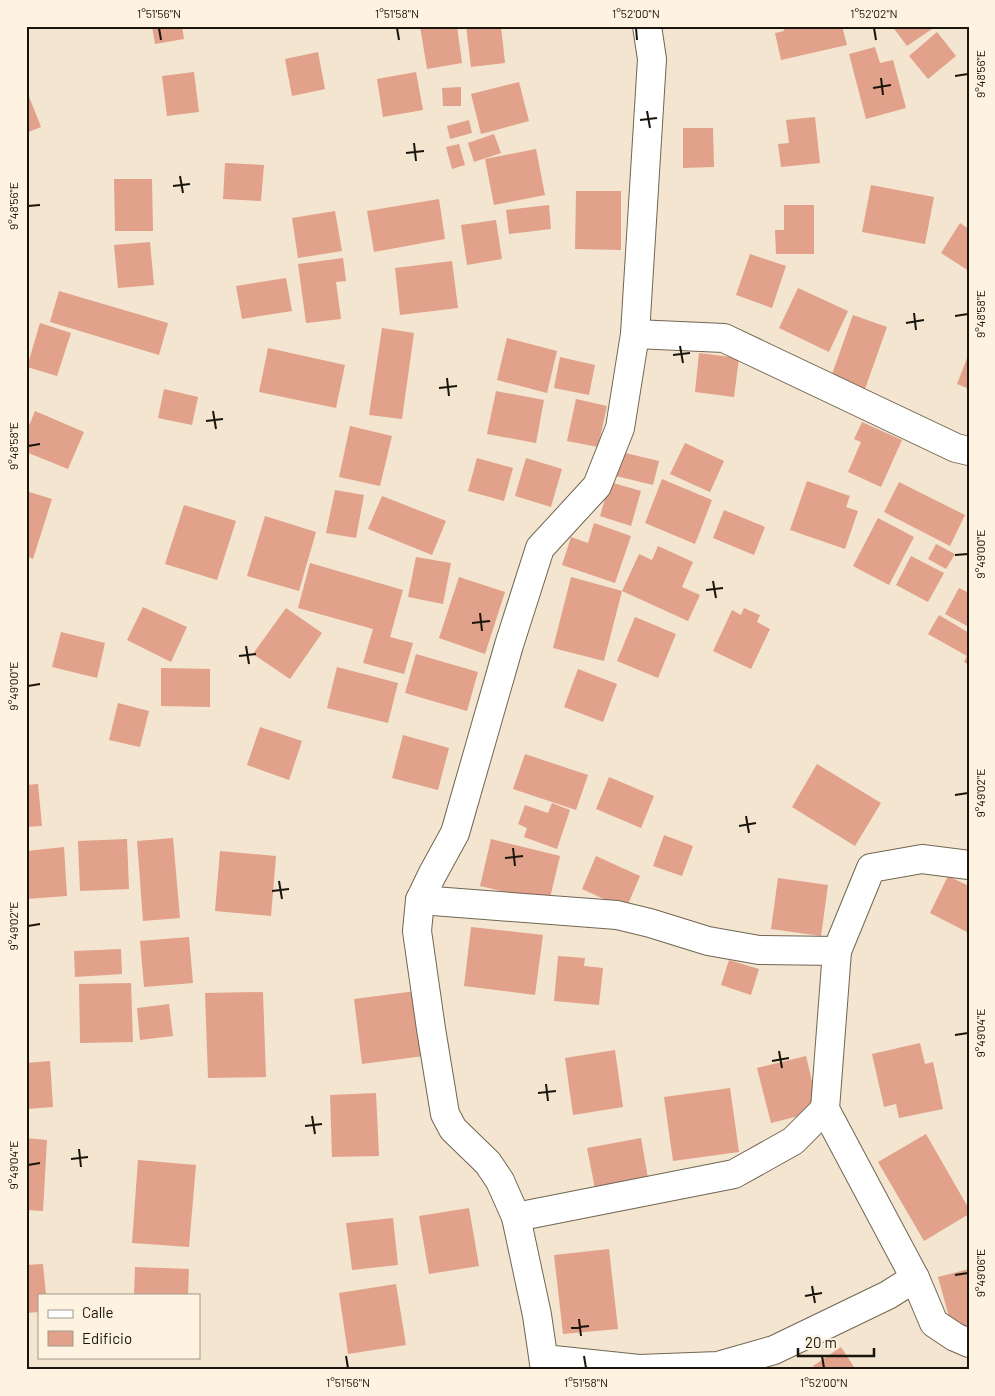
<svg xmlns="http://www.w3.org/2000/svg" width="995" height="1396" viewBox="0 0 995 1396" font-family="Barlow,sans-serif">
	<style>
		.building { fill: #e1a18a }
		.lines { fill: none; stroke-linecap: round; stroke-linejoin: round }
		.minor-casing { stroke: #716652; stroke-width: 30 }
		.minor { stroke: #fff; stroke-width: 28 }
		.ticks { fill: none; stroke: #19140c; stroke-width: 2 }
		.neatline { fill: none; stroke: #19140c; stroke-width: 2 }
		.ticks-label { font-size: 12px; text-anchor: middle; fill: #19140c }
	</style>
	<rect width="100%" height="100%" fill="#f3e5cf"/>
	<g class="building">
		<path d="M152,26H182L184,39L155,44Z"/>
		<path d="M420,26H457L462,63L427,69Z"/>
		<path d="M466,26H501L505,63L471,67Z"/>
		<path d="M783,26H842L847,45L781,60L775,33L784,31Z"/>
		<path d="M892,26H930L932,29L907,46Z"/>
		<path d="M937,32L956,56L928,79L909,56Z"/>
		<path d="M875,47L880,63L893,60L906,108L866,119L849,54Z"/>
		<path d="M318,52L325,89L292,96L285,59Z"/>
		<path d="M194,72L199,112L167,116L162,76Z"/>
		<path d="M416,72L423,110L383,117L377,79Z"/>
		<path d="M519,82L529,121L481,134L471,94Z"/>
		<path d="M461,87V106H443L442,88Z"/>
		<path d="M26,89L41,127L26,133Z"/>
		<path d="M815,117L820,163L781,167L778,144L789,143L786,120Z"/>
		<path d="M469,120L472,133L450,139L447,126Z"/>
		<path d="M683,128H713L714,167L683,168Z"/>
		<path d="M494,134L501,153L474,162L468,143Z"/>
		<path d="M459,144L465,165L452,169L446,147Z"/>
		<path d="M536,149L545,195L494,205L485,159Z"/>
		<path d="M225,163L264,165L261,201L223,199Z"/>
		<path d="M114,179H152L153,231H115Z"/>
		<path d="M871,185L934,197L925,244L862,232Z"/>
		<path d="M576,191H621V250L575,249Z"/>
		<path d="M439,199L445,239L374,252L367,211Z"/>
		<path d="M549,205L551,229L509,234L506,210Z"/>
		<path d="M784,205H814V254H776L775,230H784Z"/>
		<path d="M335,211L342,251L298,258L292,218Z"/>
		<path d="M496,220L502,259L467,265L461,225Z"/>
		<path d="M960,223L969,229V271L941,253Z"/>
		<path d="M150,242L154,285L118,288L114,245Z"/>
		<path d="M750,254L786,266L772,308L736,295Z"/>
		<path d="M343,258L346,281L336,282L341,319L306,323L298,264Z"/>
		<path d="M452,261L458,308L400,315L395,268Z"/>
		<path d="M286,278L292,311L242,319L236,286Z"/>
		<path d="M798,288L848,311L829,352L779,328Z"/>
		<path d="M59,291L168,323L159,355L50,322Z"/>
		<path d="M853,315L887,327L865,389L831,377Z"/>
		<path d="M40,323L71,333L57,376L27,367Z"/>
		<path d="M382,328L414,333L402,419L369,415Z"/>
		<path d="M507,338L557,351L547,393L497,380Z"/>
		<path d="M268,348L345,365L336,408L259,392Z"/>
		<path d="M699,353L739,358L734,397L695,392Z"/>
		<path d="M969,353V389L957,384Z"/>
		<path d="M560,357L595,365L589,395L554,388Z"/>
		<path d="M164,389L198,397L192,425L158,418Z"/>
		<path d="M496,391L544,400L536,443L487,434Z"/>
		<path d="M576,399L607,406L598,447L567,441Z"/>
		<path d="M35,411L84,432L68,469L26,452V433Z"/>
		<path d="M862,422L902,440L881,487L848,472L861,442L854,439Z"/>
		<path d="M350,426L392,436L380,486L339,477Z"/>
		<path d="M685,443L724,461L710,492L670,474Z"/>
		<path d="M621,452L659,461L653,485L616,476Z"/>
		<path d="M477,458L513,468L504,501L468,491Z"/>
		<path d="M526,458L562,469L551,507L515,496Z"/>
		<path d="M662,479L712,500L695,544L645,523Z"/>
		<path d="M807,481L850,496L846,507L858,511L845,549L790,530Z"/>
		<path d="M610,482L641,491L631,526L600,516Z"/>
		<path d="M899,482L965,515L950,546L884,512Z"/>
		<path d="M335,490L364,495L356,538L326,533Z"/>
		<path d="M26,491L52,499L33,559L26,556Z"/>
		<path d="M382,496L446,521L432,555L368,529Z"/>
		<path d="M184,505L236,521L217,580L165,564Z"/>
		<path d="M724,510L765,527L754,555L713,538Z"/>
		<path d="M265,516L316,532L299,591L247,576Z"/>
		<path d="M878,518L914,537L889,585L853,566Z"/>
		<path d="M594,523L631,536L615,583L562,565L571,537L588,543Z"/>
		<path d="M936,544L955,554L946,569L928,559Z"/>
		<path d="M658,546L693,562L682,587L700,595L688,621L622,591L639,554L652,560Z"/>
		<path d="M911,556L944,573L928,602L896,585Z"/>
		<path d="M416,557L451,563L443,604L408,597Z"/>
		<path d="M310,563L403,590L390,637L413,643L404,674L363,663L373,629L298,608Z"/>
		<path d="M459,577L505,592L485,654L439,638Z"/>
		<path d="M571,577L622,591L604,661L553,648Z"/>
		<path d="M959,588L969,593V627L945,614Z"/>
		<path d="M143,607L187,627L171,662L127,640Z"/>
		<path d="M286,608L322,633L290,679L253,654Z"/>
		<path d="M744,608L760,615L757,622L770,629L751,669L713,651L732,610L741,615Z"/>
		<path d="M939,615L969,633V665L964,662L967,656L928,634Z"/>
		<path d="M635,617L676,634L658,678L617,661Z"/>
		<path d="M61,632L105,643L97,678L52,667Z"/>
		<path d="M416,654L478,672L467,711L405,693Z"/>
		<path d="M337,667L398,683L388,723L327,708Z"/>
		<path d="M161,668L210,669V707L161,706Z"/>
		<path d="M578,669L617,684L603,722L564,707Z"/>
		<path d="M118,703L149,711L140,747L109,740Z"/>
		<path d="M260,727L302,741L289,780L247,765Z"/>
		<path d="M403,735L449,748L438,790L392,778Z"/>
		<path d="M525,754L588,775L576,810L513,789Z"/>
		<path d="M817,764L881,803L855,846L792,807Z"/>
		<path d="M609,777L654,796L641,828L596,809Z"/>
		<path d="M38,784L42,826L26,827V785Z"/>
		<path d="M552,803L570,810L557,849L524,837L527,828L518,824L525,805L548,813Z"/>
		<path d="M664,835L693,846L682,876L653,866Z"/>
		<path d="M173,838L180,918L143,921L137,841Z"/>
		<path d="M127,839L129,889L80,891L78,841Z"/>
		<path d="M491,839L560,856L549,902L480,886Z"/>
		<path d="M64,847L67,896L26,899V851Z"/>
		<path d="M220,851L276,856L271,916L215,911Z"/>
		<path d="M596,856L640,876L626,909L582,889Z"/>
		<path d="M948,876L969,886V933L930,913Z"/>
		<path d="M778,878L828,885L821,936L771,929Z"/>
		<path d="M471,927L543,935L535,995L464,986Z"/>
		<path d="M189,937L193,983L144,987L140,941Z"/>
		<path d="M121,949L122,974L75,977L74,951Z"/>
		<path d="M558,956L585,958L584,966L603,968L599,1005L554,1001Z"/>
		<path d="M729,960L759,969L751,995L721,985Z"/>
		<path d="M131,983L133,1042L80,1043L79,984Z"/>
		<path d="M416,991L424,1056L362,1064L354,999Z"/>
		<path d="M263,992L266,1077L208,1078L205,993Z"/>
		<path d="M169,1004L173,1036L140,1040L137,1008Z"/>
		<path d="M920,1043L925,1064L933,1062L943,1109L899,1118L896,1104L884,1107L872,1054Z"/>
		<path d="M615,1050L623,1107L573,1115L565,1058Z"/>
		<path d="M806,1056L819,1111L771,1123L757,1068Z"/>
		<path d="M50,1061L53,1107L26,1109V1063Z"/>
		<path d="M730,1088L739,1152L673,1161L664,1097Z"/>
		<path d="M376,1093L379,1156L332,1157L330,1095Z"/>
		<path d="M926,1134L969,1209V1214L924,1241L878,1162Z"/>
		<path d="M26,1138L47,1140L43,1211L26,1210Z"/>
		<path d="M641,1138L649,1184L596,1194L587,1148Z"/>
		<path d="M138,1160L196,1165L189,1247L132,1243Z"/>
		<path d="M469,1208L479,1266L429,1274L419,1216Z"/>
		<path d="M393,1218L398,1265L352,1270L346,1223Z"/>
		<path d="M609,1249L618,1329L563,1334L554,1255Z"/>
		<path d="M43,1264L46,1295H39V1312L26,1313V1265Z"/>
		<path d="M135,1267L189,1269L188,1295H134Z"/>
		<path d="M969,1269V1331L954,1335L938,1277Z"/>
		<path d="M396,1284L406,1345L348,1354L339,1293Z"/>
		<path d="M841,1347L856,1370H816L813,1366Z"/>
	</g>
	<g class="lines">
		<g class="minor-casing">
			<g id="minor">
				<path d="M635,334L724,338L956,448L969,451"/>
				<path d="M420,900L617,915L650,923L708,941L759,950L837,951"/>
				<path d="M516,1217L734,1174L793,1141L825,1109"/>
				<path d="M915,1278L825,1109L837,951L871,868L922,859L969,865"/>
				<path d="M544,1359L639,1369L718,1366L774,1350L888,1295L915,1278L934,1323L955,1337L969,1343"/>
				<path d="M545,1370L537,1315L516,1217L500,1181L488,1163L453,1129L445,1114L431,1029L417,931L420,900L432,875L455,833L509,645L540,548L597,486L620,428L635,334L652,59L647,26"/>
			</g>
		</g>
		<use href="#minor" class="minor"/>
	</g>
	<path class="ticks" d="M159,28L161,40M397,28L399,40M636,28L637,40M874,28L876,40M955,76L968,74M881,78L883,95M873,88L891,85M647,111L650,128M640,120L657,118M414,143L416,161M406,153L424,151M180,176L183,193M173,186L190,184M28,206L40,205M914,313L916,330M955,316L968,314M906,323L924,320M680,346L683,363M673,355L690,353M447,378L449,396M439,388L457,386M213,411L216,429M206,421L223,419M28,446L40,444M955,555L968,554M713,581L716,598M706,590L723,588M480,613L482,631M472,623L490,621M246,646L249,664M239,656L256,654M28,686L40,684M955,795L968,793M746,816L749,833M739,826L756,823M513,848L515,866M505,858L523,856M279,881L282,899M272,891L289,889M28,926L40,924M955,1035L968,1033M779,1051L782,1068M772,1061L789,1058M546,1084L548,1101M538,1093L556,1091M312,1116L315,1134M305,1126L322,1124M79,1149L81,1167M71,1159L88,1157M28,1165L40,1163M955,1275L968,1273M812,1286L815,1303M805,1296L822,1293M579,1319L581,1336M571,1328L589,1326M346,1356L348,1368M584,1356L586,1368M822,1356L824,1368"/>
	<rect width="995" height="1396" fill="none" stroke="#fef3e1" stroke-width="55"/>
	<rect x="38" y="1294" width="162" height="65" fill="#fef3e1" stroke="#a29a8c"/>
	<rect x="48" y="1310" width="25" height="8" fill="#ffffff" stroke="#a29a8c"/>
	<text x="82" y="1318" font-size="15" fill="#19140c">Calle</text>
	<rect x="48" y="1331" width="25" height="15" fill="#e1a18a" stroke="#a29a8c"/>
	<text x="82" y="1344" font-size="15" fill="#19140c">Edificio</text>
	<path d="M798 1348v8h76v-8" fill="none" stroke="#19140c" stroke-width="2.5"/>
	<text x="805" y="1348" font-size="15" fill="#19140c" stroke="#fef3e1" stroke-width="4" paint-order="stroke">20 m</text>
	<rect x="28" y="28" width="940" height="1340" class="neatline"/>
	<g class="ticks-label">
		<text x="159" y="18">1°51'56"N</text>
		<text x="397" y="18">1°51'58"N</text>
		<text x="636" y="18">1°52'00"N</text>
		<text x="874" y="18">1°52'02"N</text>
		<text transform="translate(981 74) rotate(-90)" y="4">9°48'56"E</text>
		<text transform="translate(14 206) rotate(-90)" y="4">9°48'56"E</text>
		<text transform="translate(981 314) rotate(-90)" y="4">9°48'58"E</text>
		<text transform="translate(14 446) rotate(-90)" y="4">9°48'58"E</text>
		<text transform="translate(981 554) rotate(-90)" y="4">9°49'00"E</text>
		<text transform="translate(14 686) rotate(-90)" y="4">9°49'00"E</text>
		<text transform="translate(981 793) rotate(-90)" y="4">9°49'02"E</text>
		<text transform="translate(14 926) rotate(-90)" y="4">9°49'02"E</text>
		<text transform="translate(981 1033) rotate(-90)" y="4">9°49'04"E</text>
		<text transform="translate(14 1165) rotate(-90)" y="4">9°49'04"E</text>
		<text transform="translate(981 1273) rotate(-90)" y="4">9°49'06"E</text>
		<text x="348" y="1387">1°51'56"N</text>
		<text x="586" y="1387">1°51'58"N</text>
		<text x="824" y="1387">1°52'00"N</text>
	</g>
</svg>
